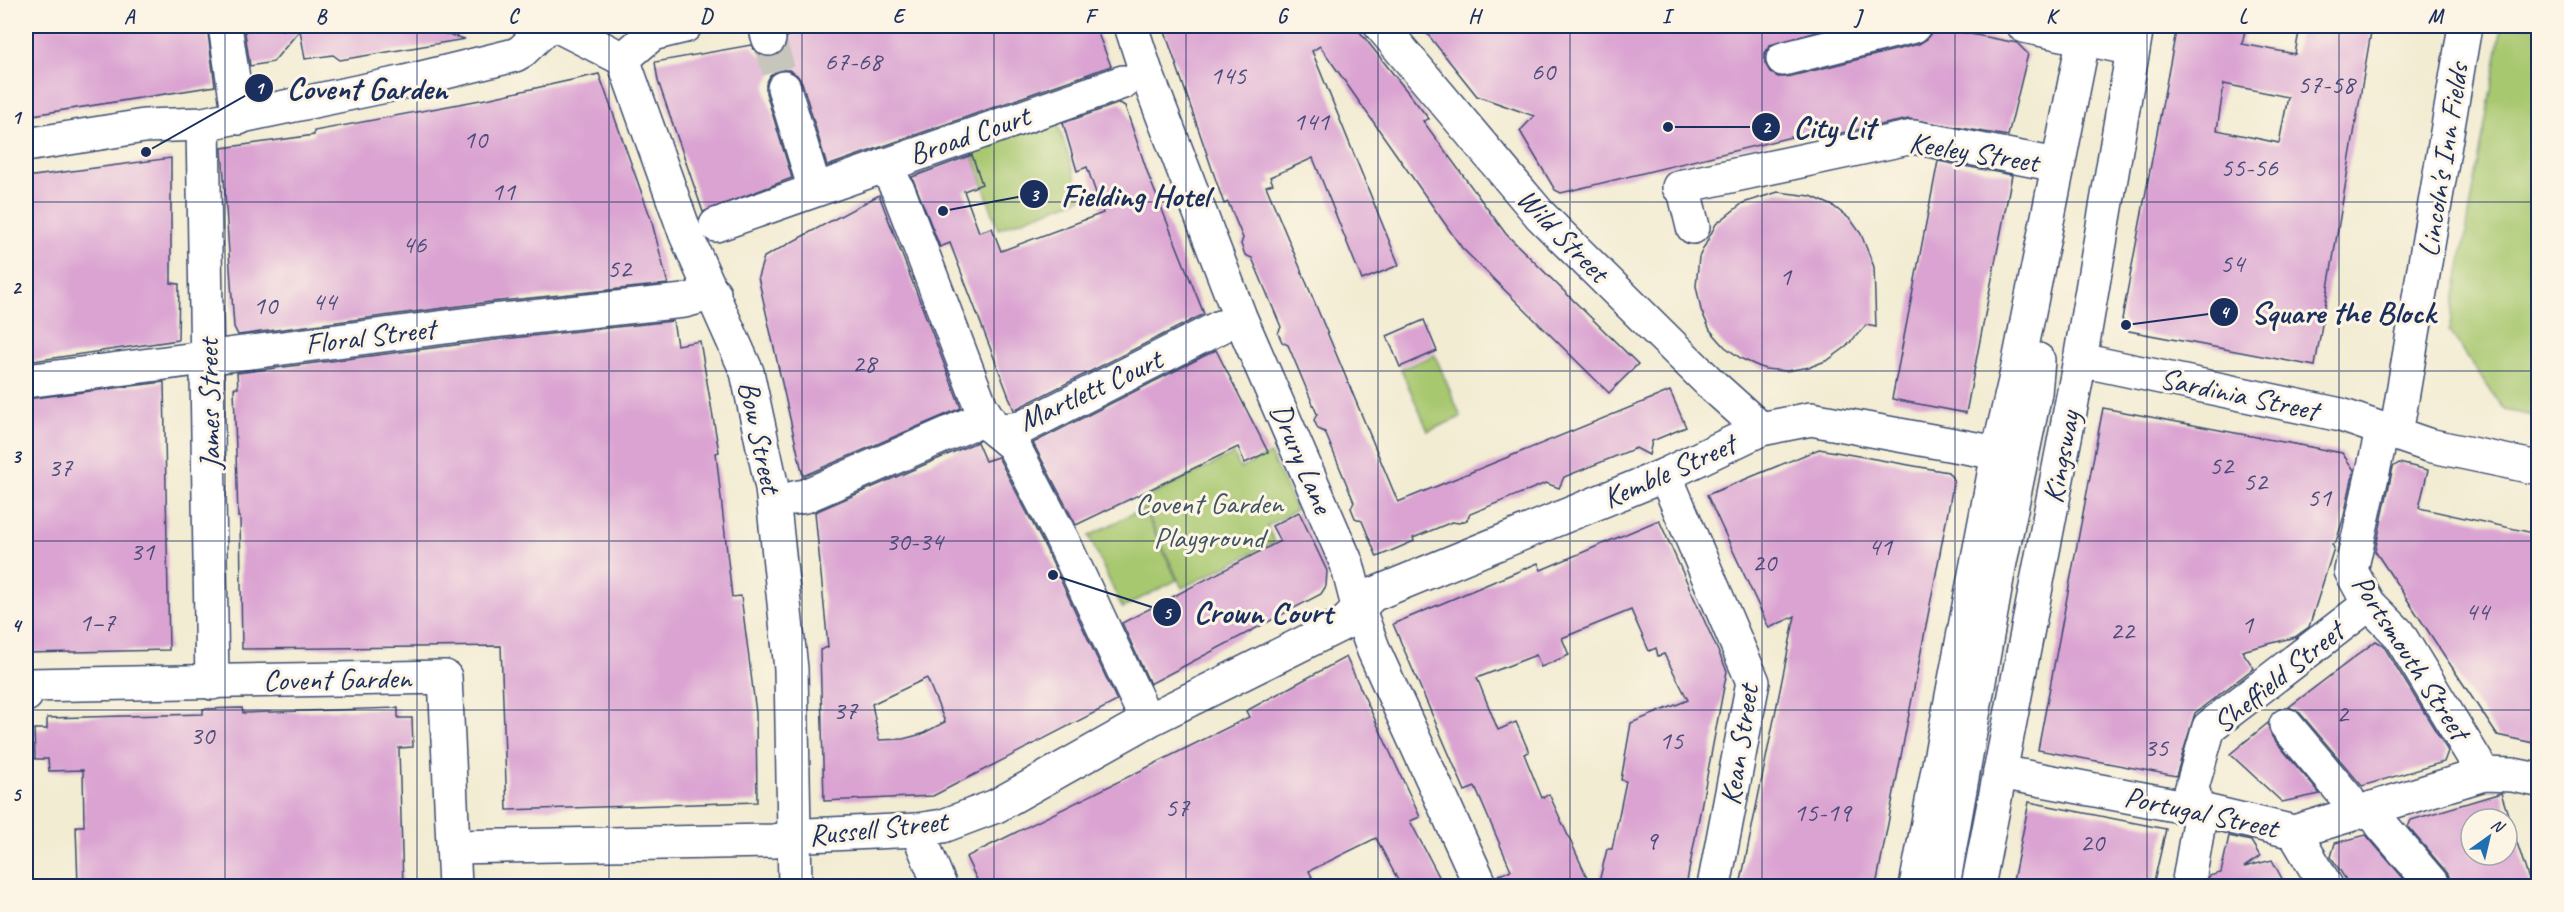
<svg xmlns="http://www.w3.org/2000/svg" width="2564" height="912" viewBox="0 0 2564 912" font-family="Caveat,sans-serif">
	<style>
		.green { fill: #a8c870; stroke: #627c67; stroke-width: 1.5 }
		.building { fill: #daa3d2; fill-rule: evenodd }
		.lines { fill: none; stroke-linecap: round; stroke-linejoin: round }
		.minor-tunnel { stroke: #c7c6bc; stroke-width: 33; stroke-dasharray: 33 16; stroke-linecap: butt }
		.minor-casing { stroke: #3b4b70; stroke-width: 36 }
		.major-casing { stroke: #3b4b70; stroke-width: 36 }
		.minor { stroke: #fff; stroke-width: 33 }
		.major { stroke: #fff; stroke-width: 33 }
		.grid { fill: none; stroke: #1b2f5e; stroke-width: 1.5; stroke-opacity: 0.55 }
		.labels { text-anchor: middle; stroke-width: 6; stroke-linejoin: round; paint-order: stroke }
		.number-label { font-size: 27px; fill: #4b4c7b }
		.street-label { font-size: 30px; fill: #1b2f5e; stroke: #fcf5e5 }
		.park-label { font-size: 30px; fill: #3e5562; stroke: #fcf5e5 }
		.leader { fill: none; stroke: #1b2f5e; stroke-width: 2 }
		.callout-dot { fill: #1b2f5e; stroke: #fcf5e5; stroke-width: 2 }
		.mark-label { font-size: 18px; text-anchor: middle; font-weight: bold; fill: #fff }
		.callout-label { font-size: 32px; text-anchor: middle; font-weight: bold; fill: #1b2f5e; stroke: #fcf5e5; stroke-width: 6; stroke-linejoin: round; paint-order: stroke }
		.neatline { fill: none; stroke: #1b2f5e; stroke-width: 2 }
		.grid-label { font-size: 20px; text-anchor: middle; font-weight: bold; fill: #1b2f5e }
	</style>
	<rect width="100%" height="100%" fill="#fcf5e5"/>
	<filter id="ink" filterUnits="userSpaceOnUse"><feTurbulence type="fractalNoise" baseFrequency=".0167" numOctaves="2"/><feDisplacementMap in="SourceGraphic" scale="12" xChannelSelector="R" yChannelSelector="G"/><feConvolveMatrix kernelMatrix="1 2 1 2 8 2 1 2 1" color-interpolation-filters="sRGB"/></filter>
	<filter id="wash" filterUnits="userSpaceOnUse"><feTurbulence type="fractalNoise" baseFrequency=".008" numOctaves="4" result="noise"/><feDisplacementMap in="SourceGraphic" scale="24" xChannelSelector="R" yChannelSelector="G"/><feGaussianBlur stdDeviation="1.35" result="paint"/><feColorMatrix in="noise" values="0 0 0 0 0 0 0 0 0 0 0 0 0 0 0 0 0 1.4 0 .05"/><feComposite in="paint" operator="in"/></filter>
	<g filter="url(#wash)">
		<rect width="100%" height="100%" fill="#f2ecd3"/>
		<g class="green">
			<path d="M2502,26H2538V417L2504,410L2449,330Z"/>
			<path d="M1056,118L1082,198L998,229L971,149Z"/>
			<path d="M1435,355L1461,417L1428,431L1401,369Z"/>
			<path d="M1234,454L1240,469L1270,454L1296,510L1267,526L1275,542L1182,588L1141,500Z"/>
			<path d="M1143,508L1177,580L1122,608L1089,536Z"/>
		</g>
		<g id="blocks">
			<g class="building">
				<path d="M26,26H207L215,86L26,116Z"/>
				<path d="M244,26H281L282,30L299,26H414L465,39L340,60L333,55L305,59L300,30L273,62L250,66Z"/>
				<path d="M834,26H1095L1111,66L827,166L802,82L797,75L789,70H778L770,76L766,84V93L792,178L703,212L658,81L655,62L751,45L757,53L765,57H774L783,51L787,36Z"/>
				<path d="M1163,26H1358L1356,27L1429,119L1423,121L1506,234L1638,364L1609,393L1462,248L1320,46L1312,51L1399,265L1362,280L1313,158L1270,177L1273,184L1266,186L1398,502L1670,391L1686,427L1652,441L1649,455L1636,448L1564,477L1559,488L1546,483L1470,514L1467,520L1459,523L1452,522L1413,538L1414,541L1377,557L1362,521L1355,518L1351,508L1354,502L1325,432L1318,429L1314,420L1317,414L1288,345L1282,342L1278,333L1281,327L1252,258L1245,255L1241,244L1243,238L1228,202L1224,204Z"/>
				<path d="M1421,26H1839L1770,45L1765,53V63L1770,72L1778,77H1788L1919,44L1927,39L1935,27L2017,43L2028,54L2008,136L1909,119L1817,138L1816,131L1561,193L1555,190L1520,131L1534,116L1477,96Z"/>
				<path d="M2177,26H2246L2242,44L2295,54L2300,26H2372L2315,366L2129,331L2122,319ZM2224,84L2288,97L2279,143L2217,130Z"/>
				<path d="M599,74L651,219L668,284L490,302L238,335L234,327L222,148L314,135V131L491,98Z"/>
				<path d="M1120,103L1125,106L1149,177L1204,314L1014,410L950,243L940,247L912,177L972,155L982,184L964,191L979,232L992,228L1001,251L1103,213L1087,167L1077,171L1063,123Z"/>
				<path d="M171,158V283L179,284L178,340L26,362V177Z"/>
				<path d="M1938,161L2012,175L1966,413L1892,399Z"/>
				<path d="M1778,192L1811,196L1833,206L1851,220L1861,234L1874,267L1876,327L1866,325L1846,347L1828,360L1810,367L1786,371L1765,369L1742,359L1725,347L1710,330L1701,310L1696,286L1699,257L1716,224L1743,203Z"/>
				<path d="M879,195L961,408L803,476L758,277L764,257Z"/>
				<path d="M1424,320L1437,351L1400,367L1387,336Z"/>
				<path d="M673,321L677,345L700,341L719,452L716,453L732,597L741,596L756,713L757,802L507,810L501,646L242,649L240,517H238L234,388H238L237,373L494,340Z"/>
				<path d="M1216,350L1268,452L1245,463L1238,447L1076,525L1033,443Z"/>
				<path d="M164,382L169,650L26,653V399Z"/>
				<path d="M2103,408L2342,453L2354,470L2344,516L2336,542L2332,544L2334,548L2309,627L2295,637L2242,651L2254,668L2195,713L2176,776L2038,750Z"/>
				<path d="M977,442L985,461L998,457L1046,549L1117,701L933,796L824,801L820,650L828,647L815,512ZM927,678L945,722L922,734L903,739L879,740L872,704Z"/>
				<path d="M1819,449L1948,472L1954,480L1876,886H1740L1795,616L1769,628L1707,495Z"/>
				<path d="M2399,463L2428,470L2419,508L2538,534V744L2497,735L2375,551L2393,467Z"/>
				<path d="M1299,512L1327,571L1326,586L1321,594L1150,684L1122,623L1280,541L1272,526Z"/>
				<path d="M1659,520L1727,671L1686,886H1598L1607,849H1612L1626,781L1621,780L1631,723L1688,700L1664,654L1658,656L1656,648L1649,651L1631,610L1562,638L1569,655L1541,667L1536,655L1477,678L1498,730L1516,722L1529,752L1524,754L1542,798L1549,794L1591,886H1500L1497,876L1511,870L1475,787L1465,791L1393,624L1538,563L1541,570Z"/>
				<path d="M2376,641L2383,645L2448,751L2444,762L2362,786L2300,713L2289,707Z"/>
				<path d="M1346,657L1420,817L1410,821L1444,886H1401L1376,838L1309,871L1312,877L1291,886H980L966,857L1249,717L1246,711Z"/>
				<path d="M242,708L243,713L398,708V718H412L413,747L399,748L403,886H78L76,826H84L83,770L49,771L48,759H35L34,729H47V718L203,714V709Z"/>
				<path d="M2268,723L2272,737L2320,794L2282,802L2230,754Z"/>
				<path d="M2501,793L2531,886H2452L2448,874L2408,827L2411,820ZM2471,819H2507V855H2471Z"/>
				<path d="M2029,802L2166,829L2153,886H2012Z"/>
				<path d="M2366,835L2367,836L2410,886H2350L2331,857L2335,843Z"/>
				<path d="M2229,836L2251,841L2260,856L2244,867L2272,860L2286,886H2207L2209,876L2221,873Z"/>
			</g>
		</g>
	</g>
	<g filter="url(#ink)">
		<use href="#blocks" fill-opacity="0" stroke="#3b4b70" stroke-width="1.5"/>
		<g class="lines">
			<path class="minor-tunnel" d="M769,39L784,88"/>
			<g class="minor-casing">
				<g id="minor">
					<path d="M225,26L239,118"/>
					<path d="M1131,26L1146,72L1240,317L1347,564L1359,610L1374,651L1481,886"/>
					<path d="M1381,26L1541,216L1711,384L1761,429"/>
					<path d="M2024,26L2133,49"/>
					<path d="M767,33L769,39"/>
					<path d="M623,59L686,235L747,372L772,488L791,669L795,886"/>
					<path d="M1783,59L1914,26"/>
					<path d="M784,88L815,190"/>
					<path d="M203,124L212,683"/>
					<path d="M885,165L899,192L981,407L996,431L1013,445L1063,541L1147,721"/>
					<path d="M1683,186L1693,227"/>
					<path d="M1679,187L1913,137L2057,165"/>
					<path d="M716,225L1123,82"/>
					<path d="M2080,360L2341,415L2428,445L2538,468"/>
					<path d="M26,381L492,321L684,301L714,293"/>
					<path d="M2382,431L2351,571L2369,604L2398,633L2484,774"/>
					<path d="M2396,434L2465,26"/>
					<path d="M1665,475L1753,682L1714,886"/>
					<path d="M794,498L805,496L968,425L983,421L996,431L1021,428L1220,327"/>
					<path d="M26,695L29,685L445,677L455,886"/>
					<path d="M2286,725L2348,799L2353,813"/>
					<path d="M2000,772L2201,810L2294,832L2484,774L2513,775L2538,780"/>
					<path d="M2194,794L2191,791L2209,727L2369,604"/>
					<path d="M2372,808L2381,824L2434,886"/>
					<path d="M917,830L940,886"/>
					<path d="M2294,832L2326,886"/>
					<path d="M454,847L774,841L808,835L917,830L943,826L996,806L1147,721L1346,622L1372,595L1665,475L1761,429L1811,419L1998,453"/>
					<path d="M2188,886L2201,810"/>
				</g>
			</g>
			<g class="major-casing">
				<g id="major">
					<path d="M558,26L623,59L652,34L685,26"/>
					<path d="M26,145L144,126L203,124L405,82L515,55L522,51L548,26"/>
					<path d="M1916,886L1998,453L2017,372L2086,26"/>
					<path d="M1943,886L1999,567L2035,393L2038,360"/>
					<path d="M1978,886L2080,360L2137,26"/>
				</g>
			</g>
			<use href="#minor" class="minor"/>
			<use href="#major" class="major"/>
		</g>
	</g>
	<path class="grid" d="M225,26V886M417,26V886M609,26V886M802,26V886M994,26V886M1186,26V886M1378,26V886M1570,26V886M1762,26V886M1955,26V886M2147,26V886M2339,26V886M26,202H2538M26,371H2538M26,541H2538M26,710H2538"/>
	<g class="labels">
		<g class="number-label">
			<text x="853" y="70">67-68</text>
			<text x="1543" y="80">60</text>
			<text x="1228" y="84">145</text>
			<text x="2326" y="93">57-58</text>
			<text x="1311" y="130">141</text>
			<text x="475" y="148">10</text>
			<text x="2249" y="176">55-56</text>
			<text x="503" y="200">11</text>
			<text x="414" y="253">46</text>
			<text x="2232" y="272">54</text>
			<text x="619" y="277">52</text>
			<text x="1785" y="285">1</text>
			<text x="324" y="310">44</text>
			<text x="265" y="314">10</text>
			<text x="864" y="372">28</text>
			<text x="2221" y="474">52</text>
			<text x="60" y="476">37</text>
			<text x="2255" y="490">52</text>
			<text x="2319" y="506">51</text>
			<text x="914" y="550">30-34</text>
			<text x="1880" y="555">41</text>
			<text x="142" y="560">31</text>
			<text x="1764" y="571">20</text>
			<text x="2477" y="620">44</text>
			<text x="97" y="631">1–7</text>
			<text x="2247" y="633">1</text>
			<text x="2122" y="639">22</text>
			<text x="845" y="719">37</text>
			<text x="2342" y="722">2</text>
			<text x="202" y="744">30</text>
			<text x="1671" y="749">15</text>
			<text x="2156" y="756">35</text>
			<text x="1177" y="816">57</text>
			<text x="1822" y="821">15-19</text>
			<text x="1651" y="849">9</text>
			<text x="2092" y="851">20</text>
		</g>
		<g class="street-label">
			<text transform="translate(969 135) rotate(-19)" y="10">Broad Court</text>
			<text transform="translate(1974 152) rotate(9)" y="10">Keeley Street</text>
			<text transform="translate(2443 160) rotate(-81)" y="10">Lincoln's Inn Fields</text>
			<text transform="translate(1563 235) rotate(46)" y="10">Wild Street</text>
			<text transform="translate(370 336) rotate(-7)" y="10">Floral Street</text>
			<text transform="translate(1090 390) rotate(-25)" y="10">Martlett Court</text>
			<text transform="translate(2239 394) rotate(12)" y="10">Sardinia Street</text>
			<text transform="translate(209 404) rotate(-91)" y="10">James Street</text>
			<text transform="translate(760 437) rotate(78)" y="10">Bow Street</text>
			<text transform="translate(2061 457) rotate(-79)" y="10">Kingsway</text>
			<text transform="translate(1302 458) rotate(67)" y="10">Drury Lane</text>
			<text transform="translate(1669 471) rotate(-24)" y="10">Kemble Street</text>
			<text transform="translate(2411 657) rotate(57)" y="10">Portsmouth Street</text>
			<text transform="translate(2278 677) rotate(-39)" y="10">Sheffield Street</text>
			<text transform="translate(337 679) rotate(-1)" y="10">Covent Garden</text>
			<text transform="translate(1739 745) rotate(-81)" y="10">Kean Street</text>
			<text transform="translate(2201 812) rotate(12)" y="10">Portugal Street</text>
			<text transform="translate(878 828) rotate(-6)" y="10">Russell Street</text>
		</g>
		<g class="park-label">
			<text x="1209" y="513">Covent Garden<tspan x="1209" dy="34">Playground</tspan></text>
		</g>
	</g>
	<path class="leader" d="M146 152L259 88M1668 127L1766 127M943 211L1034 194M2126 325L2224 312M1053 575L1167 612"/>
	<g class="callout-dot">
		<circle cx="146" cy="152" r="6"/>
		<circle cx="1668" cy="127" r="6"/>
		<circle cx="943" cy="211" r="6"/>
		<circle cx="2126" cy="325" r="6"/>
		<circle cx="1053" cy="575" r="6"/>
		<circle cx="259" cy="88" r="15"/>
		<circle cx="1766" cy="127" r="15"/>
		<circle cx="1034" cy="194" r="15"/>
		<circle cx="2224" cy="312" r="15"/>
		<circle cx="1167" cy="612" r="15"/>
	</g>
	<g class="mark-label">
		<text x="259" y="94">1</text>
		<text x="1766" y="133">2</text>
		<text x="1034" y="201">3</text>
		<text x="2224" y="318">4</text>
		<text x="1167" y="619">5</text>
	</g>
	<g class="callout-label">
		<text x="367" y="99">Covent Garden</text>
		<text x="1834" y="138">City Lit</text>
		<text x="1135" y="206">Fielding Hotel</text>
		<text x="2343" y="323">Square the Block</text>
		<text x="1263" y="623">Crown Court</text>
	</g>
	<rect width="2564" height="912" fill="none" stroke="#fcf5e5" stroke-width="66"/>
	<g transform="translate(2489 837) rotate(34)"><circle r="28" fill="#fcf5e5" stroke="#a2a6af" stroke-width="1.5"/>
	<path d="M0-4.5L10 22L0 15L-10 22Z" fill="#1f6fb2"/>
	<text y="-9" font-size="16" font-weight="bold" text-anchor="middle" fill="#1b2f5e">N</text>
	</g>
	<rect x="33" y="33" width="2498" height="846" class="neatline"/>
	<g class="grid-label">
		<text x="129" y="23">A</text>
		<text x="321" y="23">B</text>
		<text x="513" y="23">C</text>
		<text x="706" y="23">D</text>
		<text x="898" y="23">E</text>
		<text x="1090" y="23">F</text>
		<text x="1282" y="23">G</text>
		<text x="1474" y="23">H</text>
		<text x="1666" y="23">I</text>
		<text x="1858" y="23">J</text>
		<text x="2051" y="23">K</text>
		<text x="2243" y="23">L</text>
		<text x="2435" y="23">M</text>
		<text x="16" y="124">1</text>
		<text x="16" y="294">2</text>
		<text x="16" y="463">3</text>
		<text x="16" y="632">4</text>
		<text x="16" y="801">5</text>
	</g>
</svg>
